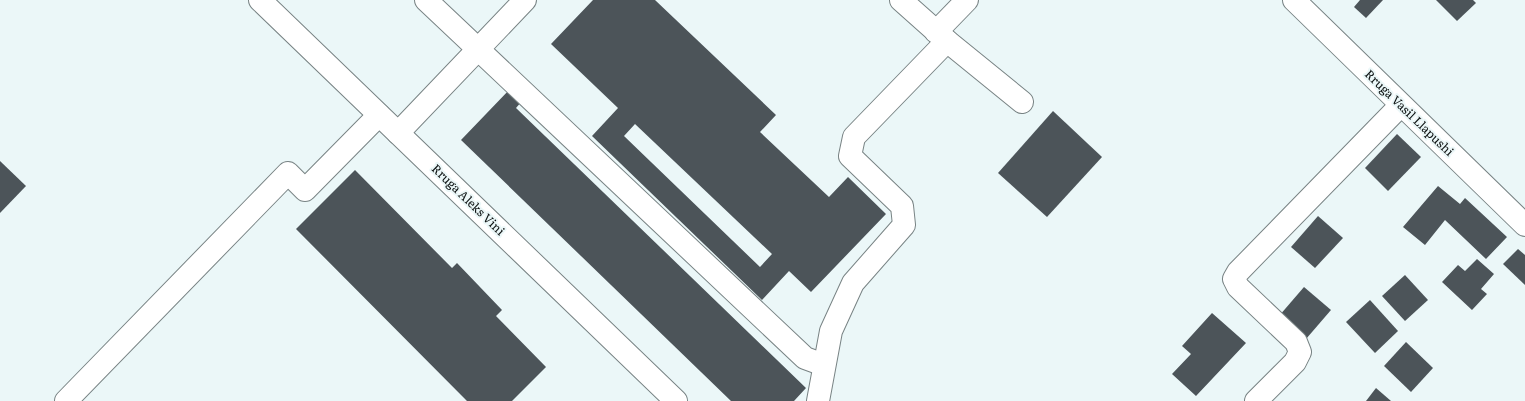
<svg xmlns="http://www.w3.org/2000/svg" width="1525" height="401" viewBox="0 0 1525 401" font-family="Literata,serif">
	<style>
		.building { fill: #4c5459; fill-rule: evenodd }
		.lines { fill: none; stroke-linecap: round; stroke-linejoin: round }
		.minor-casing { stroke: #788384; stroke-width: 24 }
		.minor { stroke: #fff; stroke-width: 22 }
		.labels { text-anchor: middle; stroke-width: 4; stroke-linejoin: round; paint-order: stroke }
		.street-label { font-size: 12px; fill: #0c1111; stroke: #ebf7f8 }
	</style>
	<rect width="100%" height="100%" fill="#ebf7f8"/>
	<g class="building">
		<path d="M593,0H655L776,115L760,132L829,197L848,177L886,214L811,292L789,271L762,300L592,136L618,108L551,44ZM635,124L772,254L760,267L624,136Z"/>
		<path d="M1360,0H1383L1366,18L1354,7Z"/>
		<path d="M1436,0H1473L1476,3L1457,21Z"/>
		<path d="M510,89L522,101L516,108L806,388L794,401H731L461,140Z"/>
		<path d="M1053,111L1102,157L1047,217L998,173Z"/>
		<path d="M1397,134L1421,157L1388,191L1365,168Z"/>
		<path d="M0,161L26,186L0,213Z"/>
		<path d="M355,170L452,268L457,263L502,310L496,316L546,367L512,401H467L296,229Z"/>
		<path d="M1438,186L1460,204L1465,198L1507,237L1486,259L1445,220L1425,245L1403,227Z"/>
		<path d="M1318,216L1343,238L1315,268L1291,247Z"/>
		<path d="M1518,249L1525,255V285L1503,264Z"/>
		<path d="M1477,259L1494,274L1481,289L1487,294L1472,310L1442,282L1458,265L1465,271Z"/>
		<path d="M1405,275L1428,300L1405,321L1382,296Z"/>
		<path d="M1304,287L1331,310L1306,339L1279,316Z"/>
		<path d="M1370,300L1398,331L1375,353L1346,322Z"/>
		<path d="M1212,313L1246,343L1196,396L1172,374L1191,354L1182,346Z"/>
		<path d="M1406,342L1433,368L1411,392L1384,366Z"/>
		<path d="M1376,388L1391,401H1366Z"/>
	</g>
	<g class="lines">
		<g class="minor-casing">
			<g id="minor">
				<path d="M260,0L676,401"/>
				<path d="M426,0L805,358L824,365"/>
				<path d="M901,0L947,41L1022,102"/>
				<path d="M1294,0L1525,225"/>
				<path d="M936,32L967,0"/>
				<path d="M398,133L525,0"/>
				<path d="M66,401L288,173L305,190L379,115"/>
				<path d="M818,401L831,331L853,283L904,225L902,206L850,156L854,137L947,41"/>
				<path d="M1256,401L1295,362L1300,352L1296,342L1238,287L1234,279L1238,272L1401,105"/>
			</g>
		</g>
		<use href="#minor" class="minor"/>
	</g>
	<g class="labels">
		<g class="street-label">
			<text transform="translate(1409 113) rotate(44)" y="4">Rruga Vasil Llapushi</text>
			<text transform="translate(468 200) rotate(44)" y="4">Rruga Aleks Vini</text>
		</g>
	</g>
</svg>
